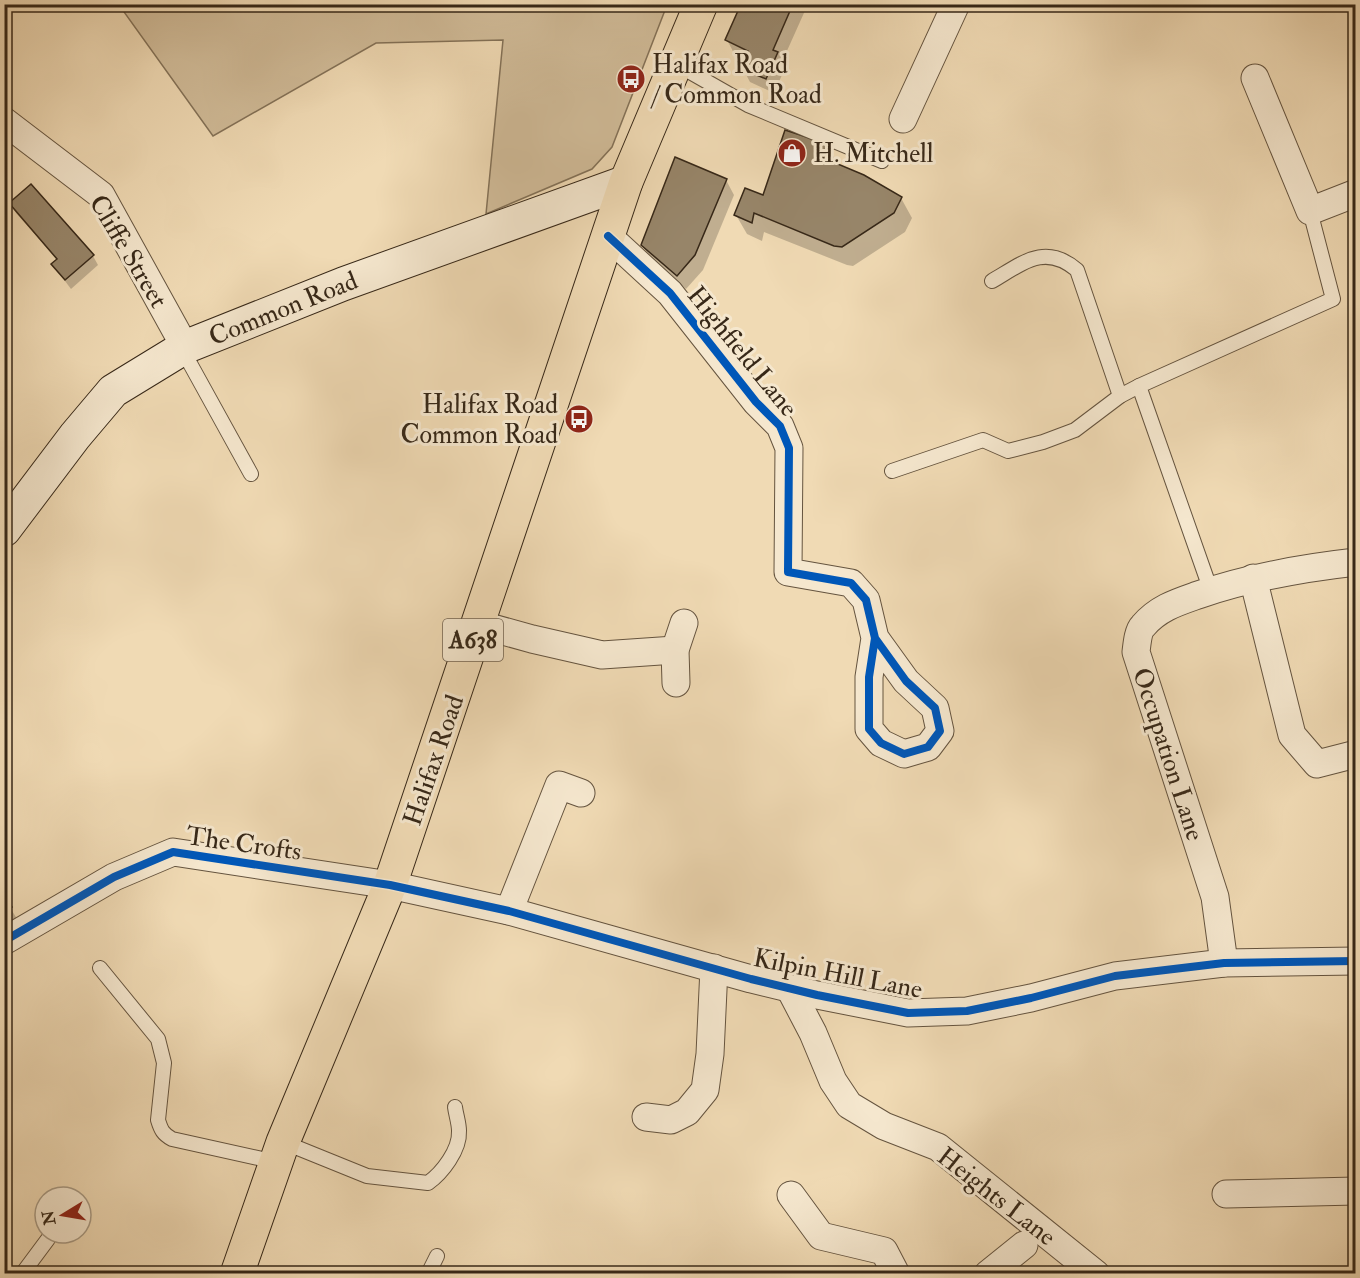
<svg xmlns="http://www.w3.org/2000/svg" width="1360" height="1278" viewBox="0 0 1360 1278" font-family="'IM FELL Double Pica',serif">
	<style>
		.green { fill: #d1bc99; stroke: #847258; stroke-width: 1.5 }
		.shadow { fill: #0003 }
		.building { fill: #978569; stroke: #372818; stroke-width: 1.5 }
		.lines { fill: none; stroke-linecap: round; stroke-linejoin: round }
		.lane-casing { stroke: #65543f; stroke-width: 16 }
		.street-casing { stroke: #65543f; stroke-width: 29 }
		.secondary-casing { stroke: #372818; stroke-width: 35 }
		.primary-casing { stroke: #372818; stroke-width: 35 }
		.lane { stroke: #f5e7ce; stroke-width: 14 }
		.street { stroke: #f5e7ce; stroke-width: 27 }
		.secondary { stroke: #f5e7ce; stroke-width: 33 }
		.primary { stroke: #f0dab4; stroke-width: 33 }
		.cycleway-casing { stroke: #f5e7ce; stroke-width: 11 }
		.cycleway { stroke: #0057b8; stroke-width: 8 }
		.labels { text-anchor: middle; stroke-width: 6; stroke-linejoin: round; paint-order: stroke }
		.shield { fill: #f5e7ce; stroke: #70614f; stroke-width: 1.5 }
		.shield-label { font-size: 24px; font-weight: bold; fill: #372818 }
		.poi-label { font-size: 26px; fill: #372818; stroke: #f5e7ce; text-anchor: start }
		.street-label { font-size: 26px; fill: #372818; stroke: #f5e7ce }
	</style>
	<rect width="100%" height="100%" fill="#f0dab4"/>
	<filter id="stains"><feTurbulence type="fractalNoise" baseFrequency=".00333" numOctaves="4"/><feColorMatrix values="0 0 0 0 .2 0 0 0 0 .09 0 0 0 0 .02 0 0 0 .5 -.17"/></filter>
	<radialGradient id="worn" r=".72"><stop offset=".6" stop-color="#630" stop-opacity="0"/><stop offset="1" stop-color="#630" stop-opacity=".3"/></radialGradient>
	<path class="green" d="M113,5H667L612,147L592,169L486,214L503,40L376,43L213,136L122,9Z"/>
	<g class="shadow">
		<path d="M743,4H808L782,62L785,68L774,93L750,82L742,67L745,59L735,55L727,40Z"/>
		<path d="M786,131L827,145L838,164L901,198L912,218L905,232L853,266L847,265L764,232L762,241L747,234L736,215L764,197Z"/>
		<path d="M726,180L734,195L703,270L686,289L651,260L642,245Z"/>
		<path d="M11,204L93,256L98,265L71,289L53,265L58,260L16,213Z"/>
		<path d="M4,898L19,922L4,932Z"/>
	</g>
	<g class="building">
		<path d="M741,4H793L773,50L778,52L766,79L740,68L748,51L725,40Z"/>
		<path d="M785,130L828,144L821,157L864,175L902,197L894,213L842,247L834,246L754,213L752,223L734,215L745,188L763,195Z"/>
		<path d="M675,157L727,179L695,255L677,276L641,245Z"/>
		<path d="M31,184L94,255L65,280L51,264L57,259L9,203Z"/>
		<path d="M4,895L12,907L4,912Z"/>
	</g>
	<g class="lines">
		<g class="lane-casing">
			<g id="lane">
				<path d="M676,64L748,105L882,161"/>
				<path d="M992,281C1023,263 1045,243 1077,270L1120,396"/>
				<path d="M182,349L251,474"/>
				<path d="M892,471L983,440L1008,451L1043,442L1075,430L1120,396L1139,386"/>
				<path d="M1211,591L1139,386L1333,299L1310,211"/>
				<path d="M100,968L158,1039L164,1063L158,1120C161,1130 163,1134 172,1139L276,1162"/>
				<path d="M283,1142L367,1176L428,1183C442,1173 460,1150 459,1131C459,1123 456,1115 455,1107"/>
				<path d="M22,1274L48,1239"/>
				<path d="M428,1274L437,1256"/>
			</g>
		</g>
		<g class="street-casing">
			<g id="street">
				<path d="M1255,78L1310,211L1356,193"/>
				<path d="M903,119L956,4"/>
				<path d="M4,121L101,195L185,347"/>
				<path d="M608,236L670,293L756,402L780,426L789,448L788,572L851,583L866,600L875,638L869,677V729L881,743L904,754L928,747L940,731L935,708L906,681L875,638"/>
				<path d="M1253,578L1292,735L1317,764L1356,754"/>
				<path d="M478,624L532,639L602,655L675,650"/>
				<path d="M676,683L675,650L684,623"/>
				<path d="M509,911L559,785L581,793"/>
				<path d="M4,941L114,877L173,852L390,885L509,911L751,979L817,995L908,1013L967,1011L1031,998L1115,976L1224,963L1356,961"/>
				<path d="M1224,963L1215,897L1136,652C1137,644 1138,631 1143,626C1158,608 1178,602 1198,595C1250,577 1302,568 1356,562"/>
				<path d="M790,989L813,1033L833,1081L849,1105L884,1126L938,1147L1096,1274"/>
				<path d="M646,1117L671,1120L687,1112L705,1090L710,1054L714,968"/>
				<path d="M1226,1194L1356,1191"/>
				<path d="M791,1195L821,1236L884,1251L896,1274"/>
				<path d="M988,1274L1024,1245"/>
			</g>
		</g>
		<g class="secondary-casing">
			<path id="secondary" d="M4,530L75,436L113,391L185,347L343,284L626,182"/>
		</g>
		<g class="primary-casing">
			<path id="primary" d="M237,1274L283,1142L390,885L626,182L701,4"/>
		</g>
		<use href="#lane" class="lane"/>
		<use href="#street" class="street"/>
		<use href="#secondary" class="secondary"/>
		<use href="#primary" class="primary"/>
		<g class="cycleway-casing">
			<g id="cycleway">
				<path d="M608,236L670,293L756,402L780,426L789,448L788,572L851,583L866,600L875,638L869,677V729L881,743L904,754L928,747L940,731L935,708L906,681L875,638"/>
				<path d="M4,941L114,877L173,852L390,885L509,911L751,979L817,995L908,1013L967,1011L1031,998L1115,976L1224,963L1356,961"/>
			</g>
		</g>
		<use href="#cycleway" class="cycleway"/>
	</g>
	<defs>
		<g id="bus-disc" transform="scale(1.5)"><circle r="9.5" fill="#8f2418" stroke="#f5e7ce"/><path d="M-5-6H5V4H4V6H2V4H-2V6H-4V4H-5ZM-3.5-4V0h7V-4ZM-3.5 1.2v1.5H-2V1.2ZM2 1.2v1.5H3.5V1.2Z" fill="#fff"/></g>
		<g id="shop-disc" transform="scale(1.5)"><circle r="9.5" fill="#8f2418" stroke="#f5e7ce"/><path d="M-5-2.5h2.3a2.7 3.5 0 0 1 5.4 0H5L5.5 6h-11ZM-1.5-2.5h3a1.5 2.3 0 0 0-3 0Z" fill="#fff"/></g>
	</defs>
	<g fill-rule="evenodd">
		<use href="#bus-disc" x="631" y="79"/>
		<use href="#shop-disc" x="792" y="153"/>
		<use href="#bus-disc" x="579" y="419"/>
	</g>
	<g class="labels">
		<rect class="shield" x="443" y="619" width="60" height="42" rx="4.5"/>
		<g class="shield-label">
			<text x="473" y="648">A638</text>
		</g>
		<g class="poi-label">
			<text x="652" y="73">Halifax Road<tspan x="652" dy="30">/ Common Road</tspan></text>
			<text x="813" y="162">H. Mitchell</text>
			<text x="558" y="413" text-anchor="end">Halifax Road<tspan x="558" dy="30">Common Road</tspan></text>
		</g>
		<g class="street-label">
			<text transform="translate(129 251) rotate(59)" y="9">Cliffe Street</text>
			<text transform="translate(283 308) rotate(-22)" y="9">Common Road</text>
			<text transform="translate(743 351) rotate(51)" y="9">Highfield Lane</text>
			<text transform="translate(1169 754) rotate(72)" y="9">Occupation Lane</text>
			<text transform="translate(433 760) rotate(-71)" y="9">Halifax Road</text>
			<text transform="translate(244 843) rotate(8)" y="9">The Crofts</text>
			<text transform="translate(838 973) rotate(11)" y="9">Kilpin Hill Lane</text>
			<text transform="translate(997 1196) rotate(38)" y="9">Heights Lane</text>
		</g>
	</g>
	<rect width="1360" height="1278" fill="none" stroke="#f0dab4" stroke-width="24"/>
	<rect x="6" y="6" width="1348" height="1266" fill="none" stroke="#372818" stroke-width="3"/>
	<rect x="12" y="12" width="1336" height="1254" fill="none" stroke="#372818" stroke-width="1.5"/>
	<g transform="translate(63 1215) rotate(259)"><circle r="28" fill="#f5e7ce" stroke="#a99b85" stroke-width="1.5"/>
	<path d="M0-4.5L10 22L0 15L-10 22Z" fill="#8f2418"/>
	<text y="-9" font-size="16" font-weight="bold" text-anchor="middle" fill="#372818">N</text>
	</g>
	<rect width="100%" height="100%" filter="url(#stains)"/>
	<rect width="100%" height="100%" fill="url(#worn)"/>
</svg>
